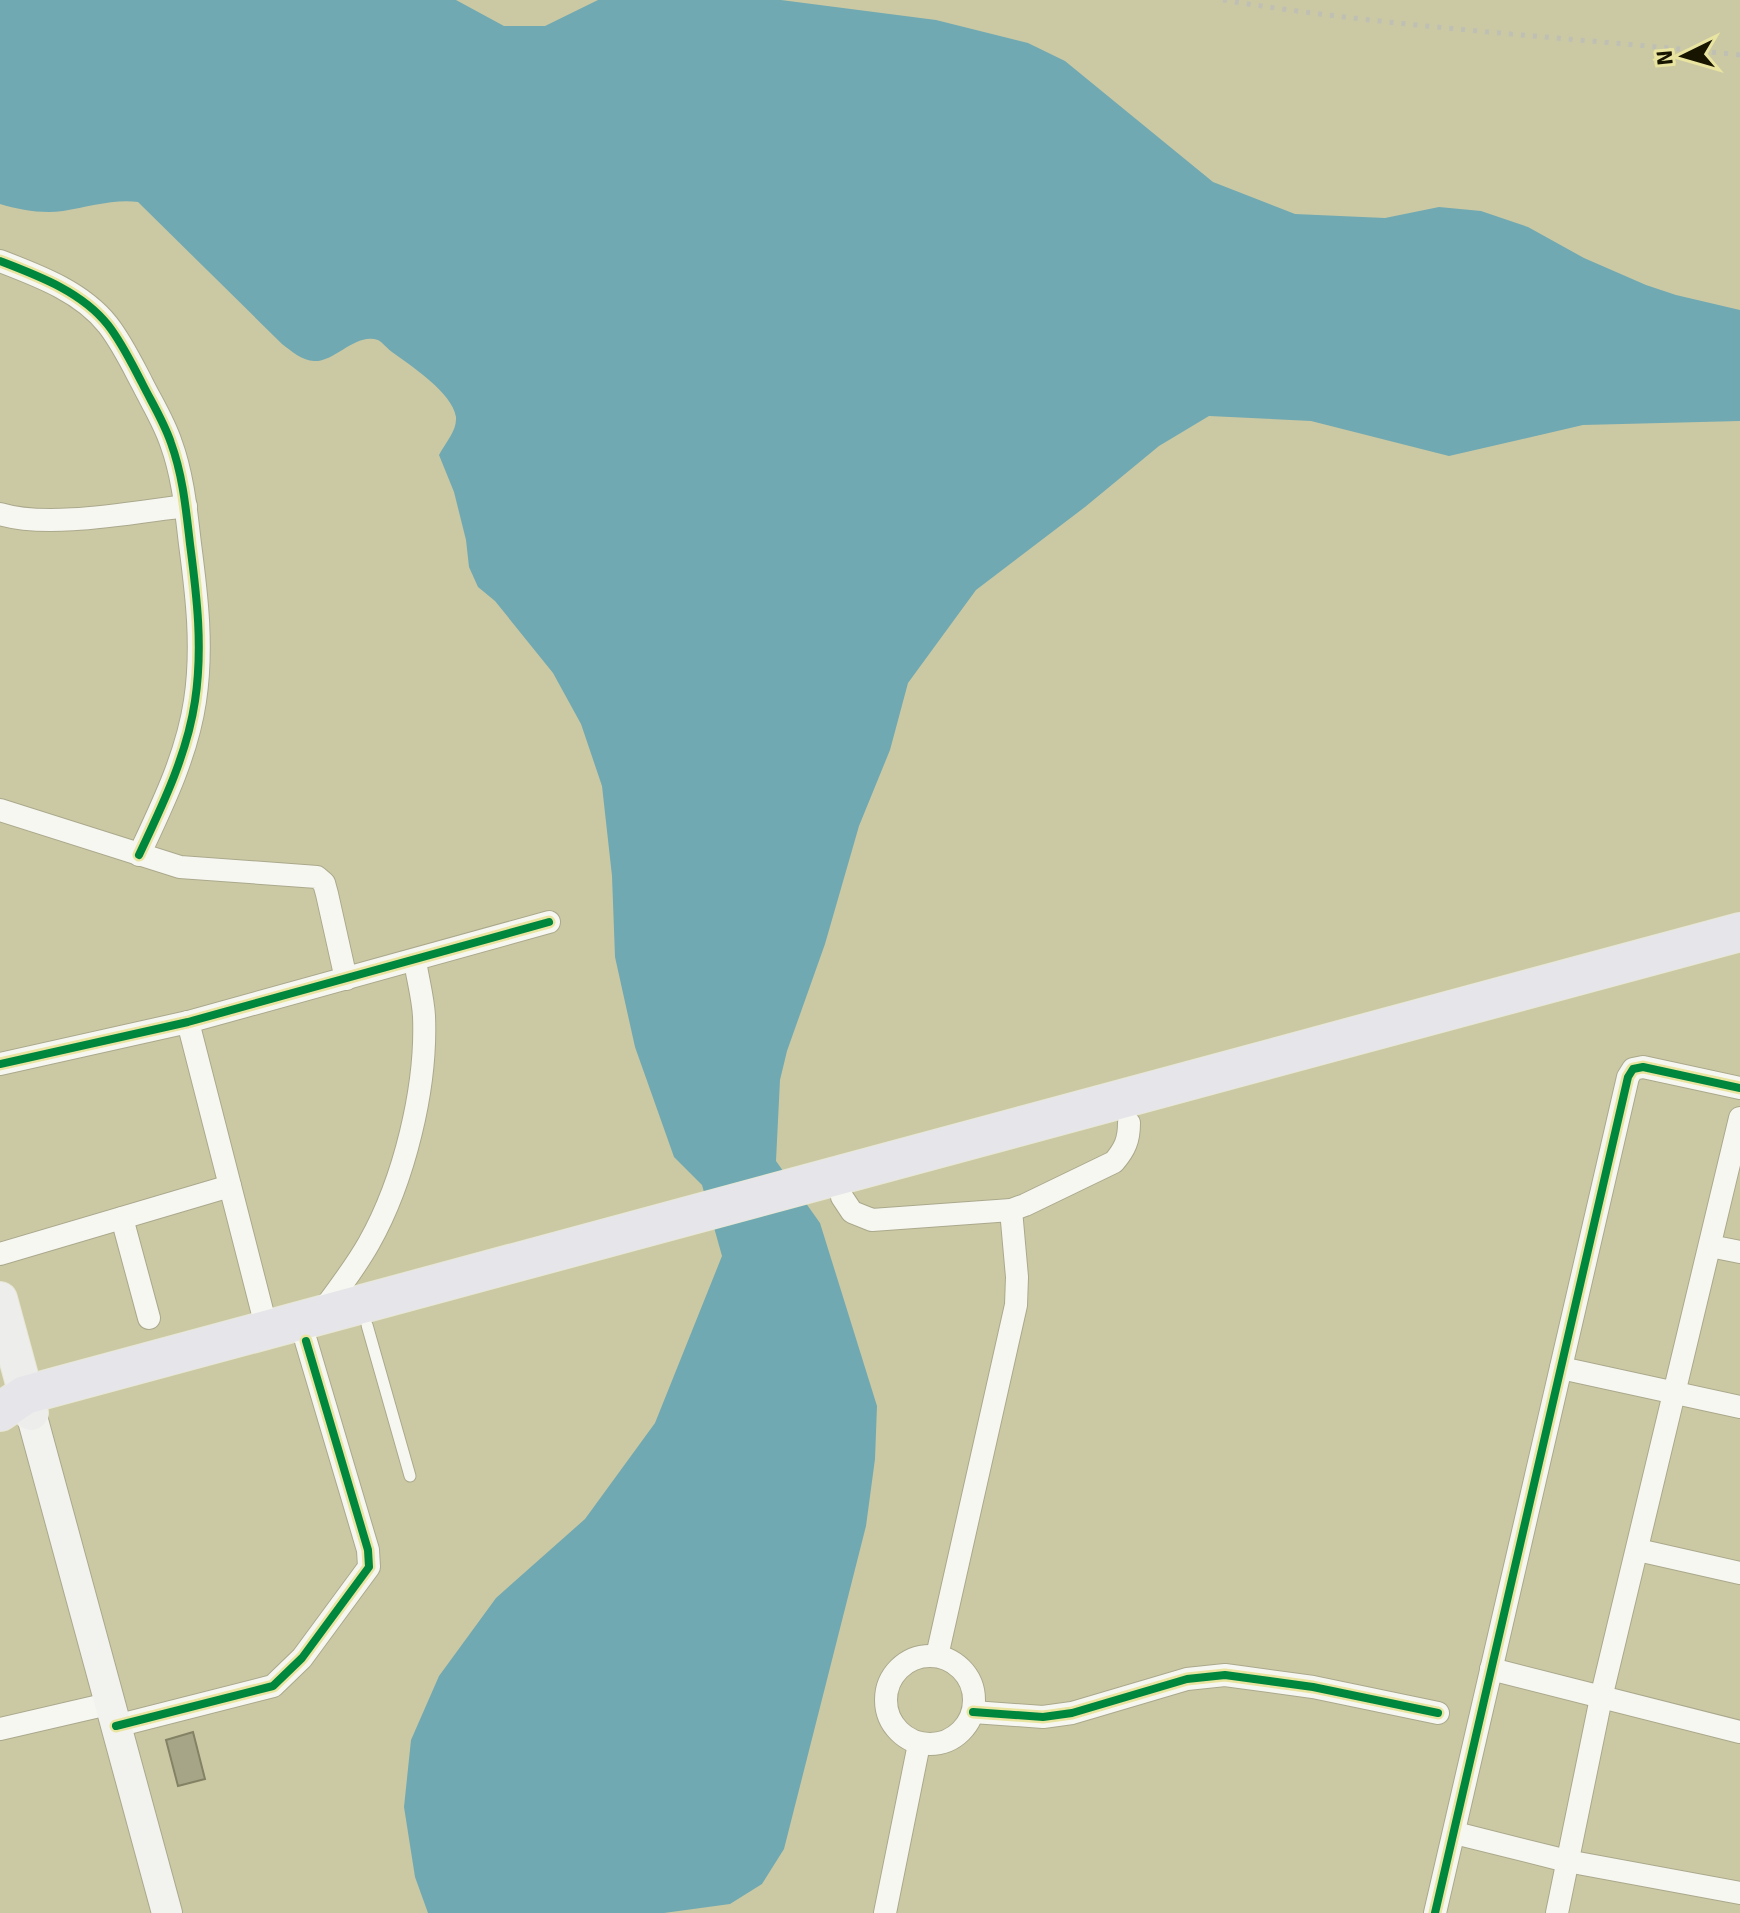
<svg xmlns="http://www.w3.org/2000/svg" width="1740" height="1913" viewBox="0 0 1740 1913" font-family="Signika,sans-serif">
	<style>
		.water { fill: #71a9b2 }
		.building { fill: #a7a587; stroke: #848264; stroke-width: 2 }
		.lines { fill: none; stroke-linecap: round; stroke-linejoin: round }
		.lane-casing { stroke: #aba98c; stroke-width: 13 }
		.street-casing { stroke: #aba98c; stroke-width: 24 }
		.secondary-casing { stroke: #aba98c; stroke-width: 32 }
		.primary-casing { stroke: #e8e7d6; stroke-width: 36 }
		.highway-casing { stroke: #e8e7d6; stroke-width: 40 }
		.lane { stroke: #f7f7f1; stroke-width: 11 }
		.street { stroke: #f7f7f1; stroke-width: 22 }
		.secondary { stroke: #f2f2ef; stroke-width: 30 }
		.primary { stroke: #ededec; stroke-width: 34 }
		.highway { stroke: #e6e6ea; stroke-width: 38 }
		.rail { stroke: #bfbfb4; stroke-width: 5; stroke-dasharray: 4 8; stroke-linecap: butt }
		.cycleway-casing { stroke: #e9e4a0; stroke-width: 13 }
		.cycleway { stroke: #00873e; stroke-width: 8 }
	</style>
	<rect width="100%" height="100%" fill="#cbc9a4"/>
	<path class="water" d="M0,0H456L504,26H545L598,0H781L936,20L1028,43L1065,61L1213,182L1295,214L1385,218L1439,207L1481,211L1528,227L1584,258L1646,285L1676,295L1740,310V421L1583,425L1449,456L1311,421L1209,416L1159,446L1085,507L976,590L908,683L890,750L859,826L825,944L787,1051L780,1080L776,1161L820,1223L877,1406L875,1459L866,1526L784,1849L762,1884L730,1904L664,1913H428L415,1877L404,1807L411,1740L439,1676L496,1598L585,1519L655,1423L722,1256L702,1185L674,1157L635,1047L615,957L612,876L602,786L581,724L553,673L495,601L478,587L469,567L466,540L454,492L439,455C445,443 457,431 456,417C452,392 411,366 392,352C388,349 382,342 378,340C356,332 335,362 314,361C303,361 291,351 282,344L138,202C113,199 89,207 63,211C43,214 20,210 0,204Z"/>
	<path class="building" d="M193,1732L205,1779L178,1786L166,1740Z"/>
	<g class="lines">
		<g class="lane-casing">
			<path id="lane" d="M367,1325L410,1476"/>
		</g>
		<g class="street-casing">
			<g id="street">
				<path d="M0,261C39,276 82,292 108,325C122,343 132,364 142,383C152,403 164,422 171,443C183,476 186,510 190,544C197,597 203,648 195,701C187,755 162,806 139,855"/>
				<path d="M0,514C49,529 134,512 186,506"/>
				<path d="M0,810L180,867L317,877L324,883L327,894L346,979"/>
				<path d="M188,1022L267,1330"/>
				<path d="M0,1064L188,1022L549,922"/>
				<path d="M842,1197L852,1212L872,1220L1011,1210L1025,1205L1114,1162C1125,1149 1129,1140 1129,1123"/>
				<path d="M122,1218L149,1318"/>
				<path d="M1710,1246L1740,1252"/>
				<path d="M0,1254L230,1186"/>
				<path d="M320,1314C337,1291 355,1268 369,1243C404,1181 427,1088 424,1016C423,998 418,980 415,961"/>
				<path d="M1561,1368L1740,1407"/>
				<path d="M1638,1550L1740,1573"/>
				<circle cx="930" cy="1700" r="44"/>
				<path d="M937,1656L1016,1305L1017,1277L1011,1210"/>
				<path d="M1491,1669L1740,1732"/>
				<path d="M973,1712L1043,1717L1072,1713L1187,1679L1225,1675L1313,1687L1438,1713"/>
				<path d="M116,1726L273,1686L302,1658L369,1567L368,1550L306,1341"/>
				<path d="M0,1729L108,1704"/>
				<path d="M1455,1833L1567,1861L1740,1893"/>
				<path d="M885,1913L919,1744"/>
				<path d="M1435,1913L1628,1077L1633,1069L1643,1067L1740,1088"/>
				<path d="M1557,1913L1601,1698L1740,1118"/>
			</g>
		</g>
		<g class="secondary-casing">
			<path id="secondary" d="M31,1413L167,1913"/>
		</g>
		<g class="primary-casing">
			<path id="primary" d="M0,1299L31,1413"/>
		</g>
		<g class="highway-casing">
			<path id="highway" d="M0,1412L25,1395L1740,932"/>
		</g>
		<use href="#lane" class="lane"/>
		<use href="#street" class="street"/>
		<use href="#secondary" class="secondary"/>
		<use href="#primary" class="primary"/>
		<use href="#highway" class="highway"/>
		<path class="rail" d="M1223,0C1394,28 1567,37 1740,55"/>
		<g class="cycleway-casing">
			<g id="cycleway">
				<path d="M0,261C39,276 82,292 108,325C122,343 132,364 142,383C152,403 164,422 171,443C183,476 186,510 190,544C197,597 203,648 195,701C187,755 162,806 139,855"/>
				<path d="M0,1064L188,1022L549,922"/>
				<path d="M973,1712L1043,1717L1072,1713L1187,1679L1225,1675L1313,1687L1438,1713"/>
				<path d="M116,1726L273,1686L302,1658L369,1567L368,1550L306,1341"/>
				<path d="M1435,1913L1628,1077L1633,1069L1643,1067L1740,1088"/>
			</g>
		</g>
		<use href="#cycleway" class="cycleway"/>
	</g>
	<g transform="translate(1684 56) rotate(265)" stroke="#e9e4a0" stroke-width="6" paint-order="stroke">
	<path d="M0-6L14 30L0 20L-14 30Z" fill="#171500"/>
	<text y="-12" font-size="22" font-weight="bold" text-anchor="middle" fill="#171500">N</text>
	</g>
</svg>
